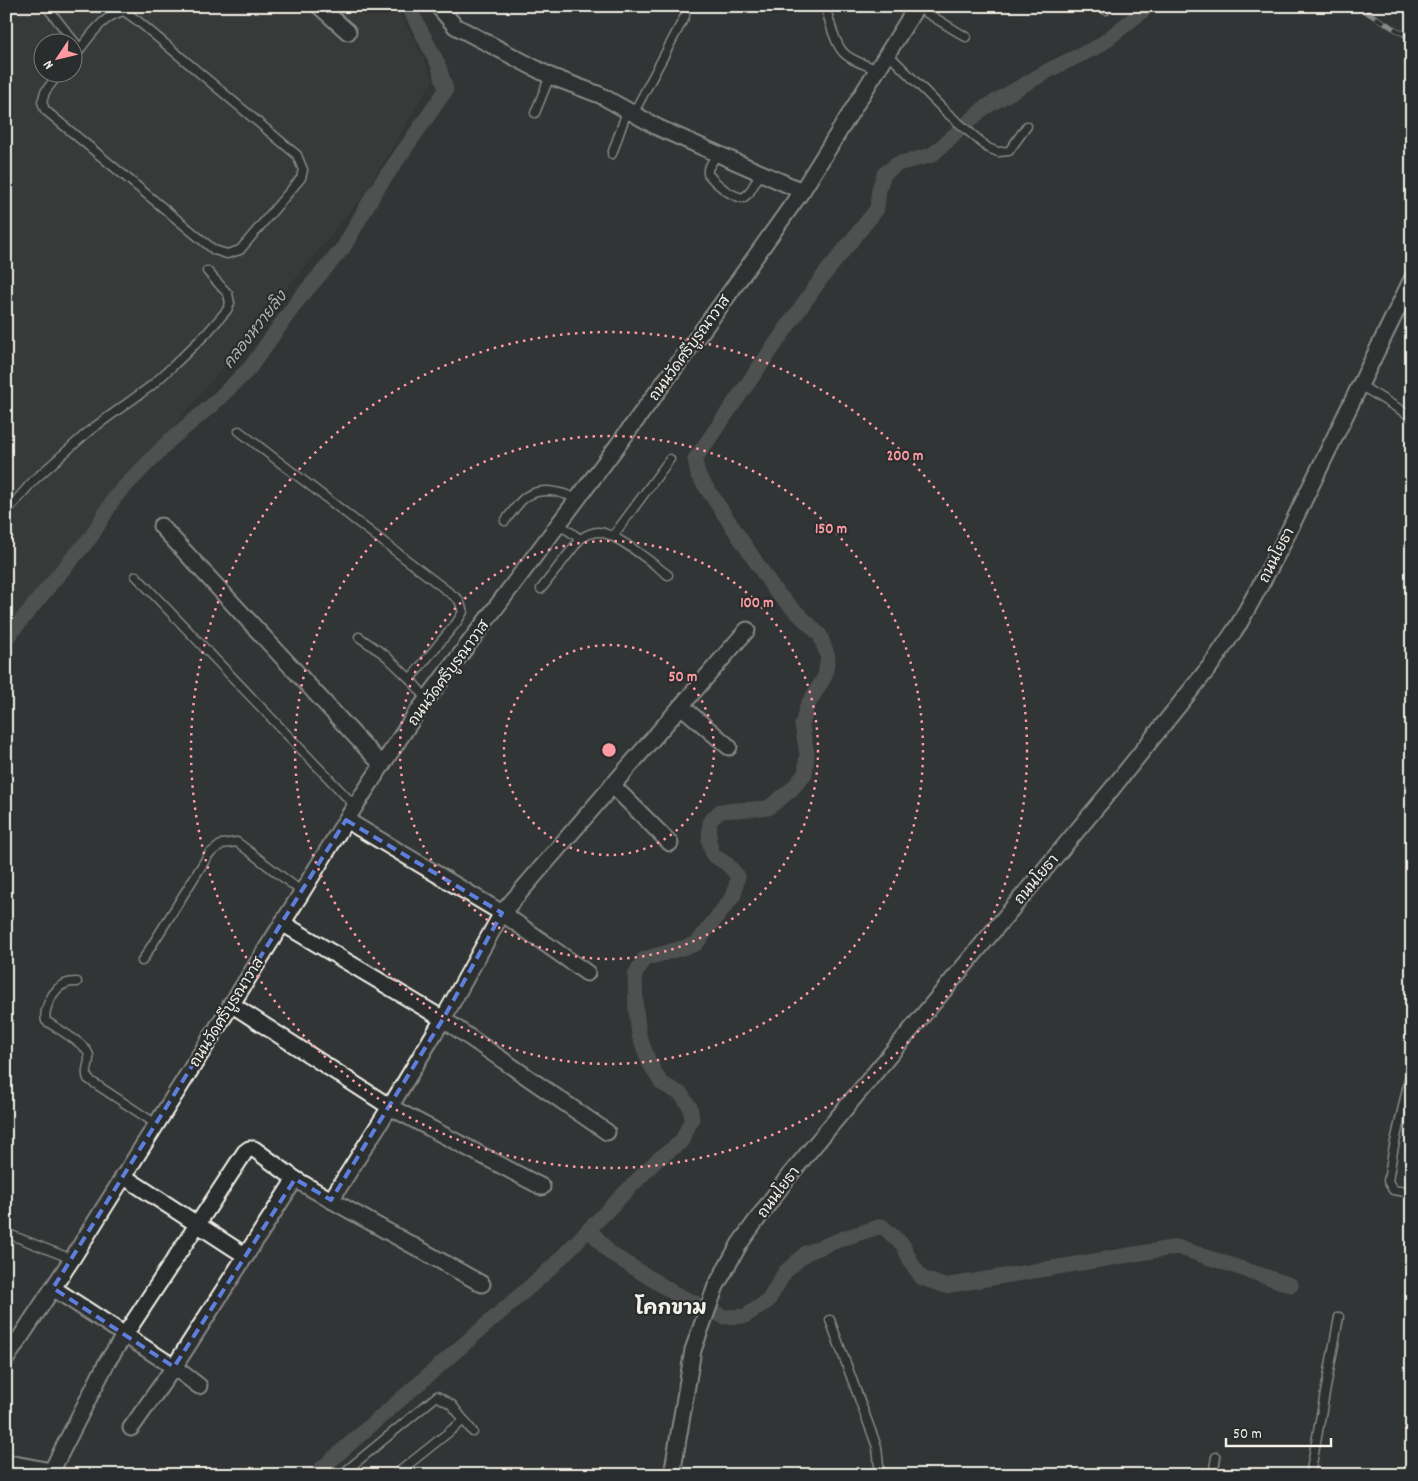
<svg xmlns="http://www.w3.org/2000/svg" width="1418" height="1481" viewBox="0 0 1418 1481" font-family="Dekko,'Playpen Sans Thai',sans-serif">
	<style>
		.built { fill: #404242; fill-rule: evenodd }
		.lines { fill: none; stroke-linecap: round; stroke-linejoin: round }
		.canal { stroke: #727370; stroke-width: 15 }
		.service-casing { stroke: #f4f1e8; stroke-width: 11 }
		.minor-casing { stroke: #f4f1e8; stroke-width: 19 }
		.primary-casing { stroke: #f4f1e8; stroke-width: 26 }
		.service { stroke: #2a2d2e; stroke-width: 8 }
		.minor { stroke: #2a2d2e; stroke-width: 15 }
		.primary { stroke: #2a2d2e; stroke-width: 22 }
		.rail-casing { stroke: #f4f1e8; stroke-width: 5.5 }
		.rail { stroke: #2a2d2e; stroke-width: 4; stroke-dasharray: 11; stroke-linecap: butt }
		.marked { fill: none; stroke: #5e7fdd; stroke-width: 4; stroke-dasharray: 10 6; stroke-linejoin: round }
		.ring { fill: none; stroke: #ff9aa2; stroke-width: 2.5; stroke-dasharray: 2.5 5 }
		.labels { text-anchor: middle; stroke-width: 4.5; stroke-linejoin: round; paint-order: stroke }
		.street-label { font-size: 15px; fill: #f4f1e8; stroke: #2a2d2e }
		.water-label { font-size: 16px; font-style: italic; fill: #b3b2ac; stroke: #2a2d2e }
		.district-label { font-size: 20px; font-weight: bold; fill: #f4f1e8; stroke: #2a2d2e }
		.centre { fill: #ff9aa2; stroke: #2a2d2e; stroke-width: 2.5 }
		.ring-label { font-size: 15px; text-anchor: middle; font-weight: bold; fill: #ff9aa2; stroke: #2a2d2e; stroke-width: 4.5; stroke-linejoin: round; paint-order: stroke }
	</style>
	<rect width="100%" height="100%" fill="#323535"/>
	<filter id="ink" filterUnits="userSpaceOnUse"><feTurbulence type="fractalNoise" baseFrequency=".02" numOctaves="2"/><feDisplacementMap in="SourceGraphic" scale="10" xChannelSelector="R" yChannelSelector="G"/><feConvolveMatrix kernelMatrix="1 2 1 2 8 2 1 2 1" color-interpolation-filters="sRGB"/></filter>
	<g filter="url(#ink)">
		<path class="built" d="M6,6H395L415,41L433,79L364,194L274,305L6,628ZM42,42H72V72H42Z"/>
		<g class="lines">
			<g class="canal">
				<path d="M6,639L60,573L91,537L115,497L170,440L212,405L249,369L299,299L343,248L375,192L446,90L438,64L408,6"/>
				<path d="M589,1229L610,1253L674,1293L697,1304"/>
				<path d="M718,1314L724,1317L745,1316L768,1301L785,1272L806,1253L844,1238L882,1226L903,1245L912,1264L922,1278L945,1286L1177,1247L1291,1285"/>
				<path d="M314,1475L550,1269L657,1160L681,1142L692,1119L690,1107L681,1094L661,1083L649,1062L639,1035L636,1010L635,975L644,959L696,944L734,895L738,876L727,864L713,855L709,841L710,821L720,811L768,808L791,790L805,774L807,754L802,725L807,706L825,676L828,657L820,635L776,592L698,475L695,459L820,280L877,209L879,189L884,174L897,164L932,155L984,108L1051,69L1099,46L1149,6"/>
			</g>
			<g class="service-casing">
				<g id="service">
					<path d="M46,6L80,49L72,57"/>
					<path d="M825,6C830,21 833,39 842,51C850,61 867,65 878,70"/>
					<path d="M1099,6L1106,10"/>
					<path d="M917,7L966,37"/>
					<path d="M887,53L946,112L988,148L998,152L1009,151L1027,126"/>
					<path d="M60,72L45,92L42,102L45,110L214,250L227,254L240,250L301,178L303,170L297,155L138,21L124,11C104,15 92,34 80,49"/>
					<path d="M535,113L550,76"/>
					<path d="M633,114L685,16"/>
					<path d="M612,154L627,111"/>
					<path d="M717,154L708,169V174C716,184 730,196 743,198L749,193L761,173"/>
					<path d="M1360,385L1412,417"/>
					<path d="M239,431L459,600L463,612L457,622L410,679"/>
					<path d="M6,512L33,481L89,431L151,386L173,366L207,333L227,310L230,303L228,294L207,271"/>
					<path d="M505,521C511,513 517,505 523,499C539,485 561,492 578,499"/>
					<path d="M558,523L580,539C586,535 591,532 598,532C615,532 653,564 668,575"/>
					<path d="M613,536L670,459"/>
					<path d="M136,576L355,806"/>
					<path d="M541,589L580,539"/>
					<path d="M359,637L385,655L410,679L427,699"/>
					<path d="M142,961L209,854L222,844L237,842L302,892"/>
					<path d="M77,982C73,982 68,982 65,984C53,988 43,1010 46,1021C55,1027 89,1046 89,1056C90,1065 84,1070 88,1079L156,1124"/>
					<path d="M1412,1066L1393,1151L1388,1181L1393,1190L1412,1193"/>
					<path d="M6,1233L72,1259"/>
					<path d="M830,1320L877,1447L880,1475"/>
					<path d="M348,1475L347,1470L437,1396L452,1405L473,1432"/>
					<path d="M395,1475L464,1420"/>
					<path d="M1213,1475L1216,1457"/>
					<path d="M1310,1475L1339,1317"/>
				</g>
			</g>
			<g class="minor-casing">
				<g id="minor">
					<path d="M319,6L348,32"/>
					<path d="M438,6L455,26L550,76L600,95L659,128L802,191"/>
					<path d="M161,526L382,765"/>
					<path d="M681,706L729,747"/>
					<path d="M612,785L670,843"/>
					<path d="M346,820L502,913L587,973"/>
					<path d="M282,923L443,1019L607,1132"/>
					<path d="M231,1004L390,1107L542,1187"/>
					<path d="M123,1176L246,1256"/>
					<path d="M331,1200L390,1107L443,1019L502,913L747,630"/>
					<path d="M53,1288L174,1367L199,1386"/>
					<path d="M6,1359L72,1259L302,892L346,820L415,715L615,449L721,305L802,191L917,6"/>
					<path d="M131,1428L174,1367L295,1179"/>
					<path d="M50,1474L107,1362L245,1152L249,1149H254L295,1179L331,1200L482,1284"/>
					<path d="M672,1475L693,1350L716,1286L740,1243L788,1177L1111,790L1211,665L1239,624L1279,551L1412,279"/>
				</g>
			</g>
			<g class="primary-casing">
				<path id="primary" d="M6,1466L53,1475"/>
			</g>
			<use href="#service" class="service"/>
			<use href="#minor" class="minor"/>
			<use href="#primary" class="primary"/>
			<g class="rail-casing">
				<path id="rail" d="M1356,6L1412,39"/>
			</g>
			<use href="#rail" class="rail"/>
		</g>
	</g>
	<path d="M0 0H1418V1481H0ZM346,820L502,913L443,1019L331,1200L295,1179L174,1367L53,1288Z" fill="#323535" fill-opacity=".55" fill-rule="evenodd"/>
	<path class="marked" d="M346,820L502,913L443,1019L331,1200L295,1179L174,1367L53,1288Z"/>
	<g class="ring">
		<circle cx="609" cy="750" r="105"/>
		<circle cx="609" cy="750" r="209"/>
		<circle cx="609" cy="750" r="314"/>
		<circle cx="609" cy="750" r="418"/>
	</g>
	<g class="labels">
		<g class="street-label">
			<text transform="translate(689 348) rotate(-54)" y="5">ถนนวัดศรีบูรณาวาส</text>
			<text transform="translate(1276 555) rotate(-63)" y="5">ถนนโยธา</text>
			<text transform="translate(448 673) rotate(-54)" y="5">ถนนวัดศรีบูรณาวาส</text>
			<text transform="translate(1036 879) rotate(-50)" y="5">ถนนโยธา</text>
			<text transform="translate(226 1012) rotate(-58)" y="5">ถนนวัดศรีบูรณาวาส</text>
			<text transform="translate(778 1192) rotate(-53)" y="5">ถนนโยธา</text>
		</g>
		<g class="water-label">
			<text transform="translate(254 329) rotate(-52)" y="6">คลองหวายลิง</text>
		</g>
		<g class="district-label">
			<text x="671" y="1314">โคกขาม</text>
		</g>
	</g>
	<circle cx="609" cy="750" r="8" class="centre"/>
	<g class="ring-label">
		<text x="905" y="460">200 m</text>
		<text x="831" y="533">150 m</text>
		<text x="757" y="607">100 m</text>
		<text x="683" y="681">50 m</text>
	</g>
	<rect width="1418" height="1481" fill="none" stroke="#2a2d2e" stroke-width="25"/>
	<rect x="12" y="12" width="1393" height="1456" fill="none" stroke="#f4f1e8" stroke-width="2" filter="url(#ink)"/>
	<g transform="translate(58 58) rotate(235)"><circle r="24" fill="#2a2d2e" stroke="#7b7b78"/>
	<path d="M0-4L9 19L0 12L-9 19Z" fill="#ff9aa2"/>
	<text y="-8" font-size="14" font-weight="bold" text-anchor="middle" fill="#f4f1e8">N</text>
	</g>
	<path d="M1226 1438v8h105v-8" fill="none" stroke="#f4f1e8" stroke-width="2.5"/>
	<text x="1233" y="1438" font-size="15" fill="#f4f1e8" stroke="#2a2d2e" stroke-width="4" paint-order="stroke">50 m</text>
</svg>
